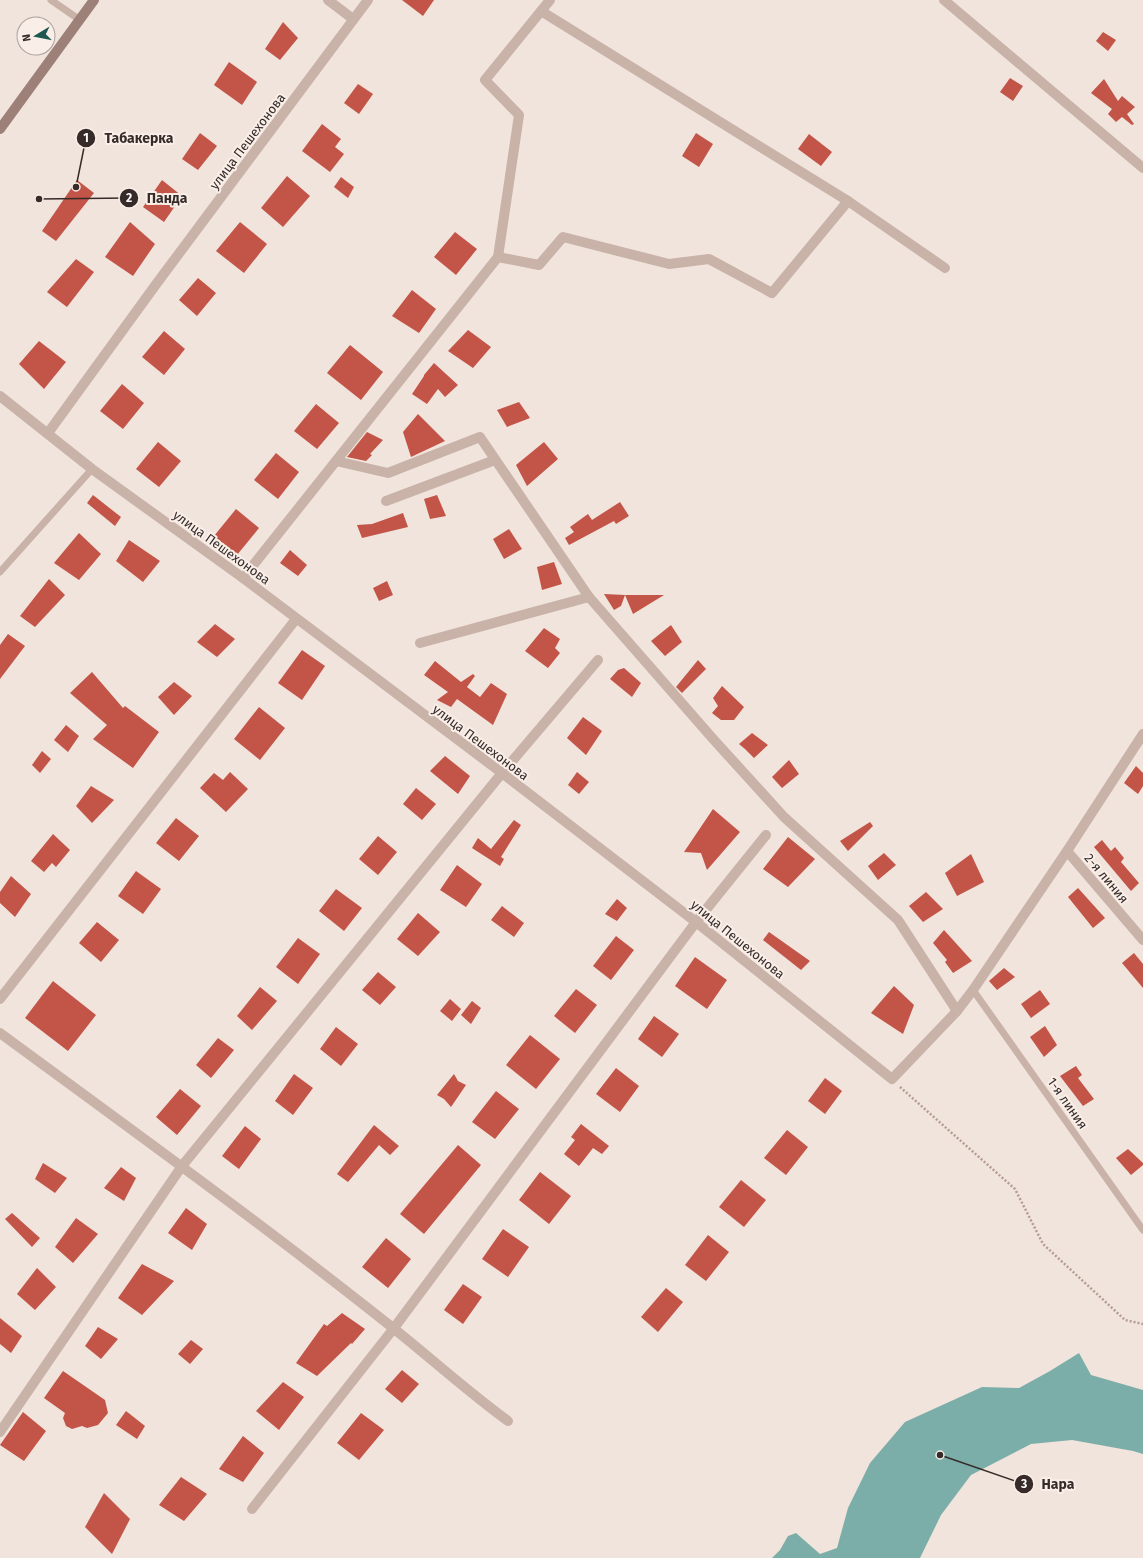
<svg xmlns="http://www.w3.org/2000/svg" width="1143" height="1558" viewBox="0 0 1143 1558" font-family="'Fira Sans',sans-serif">
	<style>
		.water { fill: #7caea9 }
		.building { fill: #c35448 }
		.lines { fill: none; stroke-linecap: round; stroke-linejoin: round }
		.path { stroke: #b59c92; stroke-width: 2.5; stroke-dasharray: 2 2; stroke-linecap: butt }
		.service { stroke: #c9b2a8; stroke-width: 7 }
		.minor { stroke: #c9b2a8; stroke-width: 10 }
		.secondary { stroke: #9d8179; stroke-width: 10 }
		.labels { text-anchor: middle; stroke-width: 4; stroke-linejoin: round; paint-order: stroke }
		.street-label { font-size: 13px; fill: #362b28; stroke: #f9efe8 }
		.leader { fill: none; stroke: #362b28; stroke-width: 1.5 }
		.callout-dot { fill: #362b28; stroke: #f9efe8; stroke-width: 1.5 }
		.mark-label { font-size: 12px; text-anchor: middle; font-weight: bold; fill: #fff }
		.callout-label { font-size: 14px; text-anchor: middle; font-weight: bold; fill: #362b28; stroke: #f9efe8; stroke-width: 4; stroke-linejoin: round; paint-order: stroke }
	</style>
	<rect width="100%" height="100%" fill="#f1e4dc"/>
	<path class="water" d="M1079,1353L1091,1375L1143,1390V1454L1133,1451L1072,1440L1031,1444L971,1475L941,1515L920,1558H772L780,1550L788,1536L796,1533L820,1554L837,1548L848,1508L870,1463L905,1422L982,1387L1019,1388L1050,1371Z"/>
	<g class="building">
		<path d="M402,0H434L423,16Z"/>
		<path d="M283,22L298,38L280,60L265,49Z"/>
		<path d="M1103,32L1116,40L1108,51L1096,41Z"/>
		<path d="M229,62L257,82L242,105L214,85Z"/>
		<path d="M1010,78L1023,86L1013,101L1000,92Z"/>
		<path d="M1104,79L1118,101L1122,96L1135,107L1127,114L1134,124L1132,125L1122,117L1116,122L1108,114L1112,109L1091,93Z"/>
		<path d="M358,84L373,94L359,114L344,103Z"/>
		<path d="M322,124L341,139L335,147L344,154L330,172L302,151Z"/>
		<path d="M200,133L217,146L198,170L182,159Z"/>
		<path d="M696,133L713,144L699,167L682,156Z"/>
		<path d="M809,134L832,152L821,166L798,149Z"/>
		<path d="M287,176L310,196L283,227L261,208Z"/>
		<path d="M341,177L354,187L348,198L334,187Z"/>
		<path d="M77,180L94,193L56,241L42,231Z"/>
		<path d="M162,180L182,196L164,222L143,207Z"/>
		<path d="M130,222L155,244L133,276L105,257Z"/>
		<path d="M240,222L267,244L244,273L216,251Z"/>
		<path d="M455,232L477,249L456,275L434,257Z"/>
		<path d="M76,259L94,272L67,307L47,292Z"/>
		<path d="M198,278L216,293L197,316L179,300Z"/>
		<path d="M412,290L436,309L419,333L392,316Z"/>
		<path d="M468,330L491,347L473,368L448,351Z"/>
		<path d="M164,331L185,349L164,375L142,357Z"/>
		<path d="M39,341L66,362L44,389L19,364Z"/>
		<path d="M350,345L383,372L361,400L327,373Z"/>
		<path d="M434,363L458,385L445,397L438,389L427,404L412,394L424,376V375Z"/>
		<path d="M122,384L144,403L123,429L100,411Z"/>
		<path d="M519,402L530,418L507,427L497,410Z"/>
		<path d="M316,404L339,423L317,449L294,431Z"/>
		<path d="M418,414L445,441L411,457L403,432Z"/>
		<path d="M367,432L383,440L370,454L372,455L366,461L347,457Z"/>
		<path d="M158,442L181,461L159,487L136,469Z"/>
		<path d="M544,442L558,459L527,486L516,465Z"/>
		<path d="M276,453L299,472L278,499L254,480Z"/>
		<path d="M93,495L121,517L115,526L87,503Z"/>
		<path d="M437,495L446,516L430,519L424,499Z"/>
		<path d="M620,502L629,516L616,524L614,521L569,545L565,538L574,532L570,527L588,514L592,520Z"/>
		<path d="M236,509L259,528L237,555L214,536Z"/>
		<path d="M403,513L408,527L362,538L357,525L372,524Z"/>
		<path d="M509,529L522,549L504,559L493,539Z"/>
		<path d="M79,533L101,554L79,580L54,563Z"/>
		<path d="M129,540L160,561L143,582L116,561Z"/>
		<path d="M290,550L307,565L298,576L280,563Z"/>
		<path d="M554,562L562,584L542,590L537,567Z"/>
		<path d="M49,579L65,595L35,627L20,616Z"/>
		<path d="M387,581L393,595L379,601L373,588Z"/>
		<path d="M604,594L625,595H664L633,614L625,595L621,606L614,610Z"/>
		<path d="M215,624L235,639L217,657L197,642Z"/>
		<path d="M671,625L682,642L665,656L651,641Z"/>
		<path d="M544,628L560,639L555,648L560,653L548,668L525,651Z"/>
		<path d="M8,634L25,646L0,679V645Z"/>
		<path d="M302,650L325,666L302,700L278,683Z"/>
		<path d="M698,660L706,669L682,693L676,687Z"/>
		<path d="M435,661L461,682L473,674L475,676L467,687L480,697L491,683L507,694L493,725L457,699L451,707L437,700L448,692L424,675Z"/>
		<path d="M624,668L641,683L632,697L610,679L618,670Z"/>
		<path d="M92,672L123,708L125,706L159,732L133,768L93,739L107,725L70,693Z"/>
		<path d="M174,682L192,696L174,715L158,697Z"/>
		<path d="M722,686L744,707L734,720H721L712,713L718,706L713,698Z"/>
		<path d="M259,707L285,728L260,760L234,739Z"/>
		<path d="M583,717L602,731L586,755L567,738Z"/>
		<path d="M66,725L79,736L68,752L54,740Z"/>
		<path d="M752,733L768,745L754,758L745,749L739,744Z"/>
		<path d="M42,751L51,759L40,773L32,765Z"/>
		<path d="M445,756L470,776L458,794L430,771Z"/>
		<path d="M789,760L799,774L782,788L772,777Z"/>
		<path d="M1136,766L1143,773V786L1138,794L1124,783Z"/>
		<path d="M230,772L248,789L226,812L200,788L214,773L223,780Z"/>
		<path d="M577,772L589,782L579,794L568,785Z"/>
		<path d="M91,786L114,800L92,823L76,806Z"/>
		<path d="M416,788L436,804L422,820L403,804Z"/>
		<path d="M713,809L740,832L707,870L701,853L684,852Z"/>
		<path d="M176,818L199,836L179,861L156,843Z"/>
		<path d="M514,820L521,825L501,857L504,859L500,866L472,848L478,838L491,849Z"/>
		<path d="M870,822L873,826L848,851L840,841Z"/>
		<path d="M53,834L70,850L56,867L52,863L44,872L31,861Z"/>
		<path d="M378,836L397,852L378,875L359,859Z"/>
		<path d="M788,837L815,859L788,887L763,869Z"/>
		<path d="M1102,840L1111,851L1115,847L1124,858L1121,862L1139,883L1131,891L1094,847Z"/>
		<path d="M884,853L896,865L878,880L868,866Z"/>
		<path d="M971,854L984,882L957,896L945,873Z"/>
		<path d="M457,865L482,884L466,907L440,890Z"/>
		<path d="M136,871L161,889L143,914L118,896Z"/>
		<path d="M11,876L31,894L15,917L0,903V892Z"/>
		<path d="M1078,888L1105,918L1093,928L1068,897Z"/>
		<path d="M336,889L362,908L344,931L319,911Z"/>
		<path d="M926,892L943,909L923,922L909,906Z"/>
		<path d="M617,899L627,908L617,921L605,914Z"/>
		<path d="M502,906L524,923L514,937L491,920Z"/>
		<path d="M418,913L440,932L418,956L397,939Z"/>
		<path d="M97,922L119,940L101,962L79,943Z"/>
		<path d="M944,930L972,961L953,973L945,962L947,960L933,943Z"/>
		<path d="M769,932L810,961L801,970L763,940Z"/>
		<path d="M616,936L634,950L611,980L593,966Z"/>
		<path d="M298,938L320,954L298,984L276,967Z"/>
		<path d="M1134,953L1143,964V988L1122,963Z"/>
		<path d="M695,957L727,980L707,1009L675,986Z"/>
		<path d="M1004,968L1015,977L997,990L989,981Z"/>
		<path d="M378,972L396,987L380,1005L362,990Z"/>
		<path d="M53,981L96,1015L68,1051L25,1018Z"/>
		<path d="M894,986L914,1005L903,1034L871,1013Z"/>
		<path d="M260,987L277,1001L252,1030L237,1016Z"/>
		<path d="M576,989L597,1005L575,1033L554,1016Z"/>
		<path d="M1040,990L1050,1004L1031,1018L1021,1004Z"/>
		<path d="M450,999L461,1009L452,1021L440,1011Z"/>
		<path d="M472,1001L481,1008L471,1024L461,1015Z"/>
		<path d="M654,1016L679,1034L662,1057L638,1039Z"/>
		<path d="M1045,1026L1057,1045L1044,1057L1030,1037Z"/>
		<path d="M336,1027L358,1044L341,1066L320,1049Z"/>
		<path d="M530,1035L560,1059L536,1089L506,1065Z"/>
		<path d="M218,1038L234,1050L211,1078L196,1065Z"/>
		<path d="M1076,1066L1082,1075L1078,1078L1094,1099L1083,1106L1060,1076Z"/>
		<path d="M616,1068L639,1086L620,1112L596,1094Z"/>
		<path d="M294,1074L313,1088L293,1115L275,1101Z"/>
		<path d="M454,1074L458,1081L466,1085L451,1107L444,1099L437,1095Z"/>
		<path d="M825,1078L842,1091L825,1114L808,1101Z"/>
		<path d="M180,1089L201,1106L177,1135L156,1117Z"/>
		<path d="M496,1091L519,1109L495,1139L472,1122Z"/>
		<path d="M581,1124L609,1146L602,1154L593,1148L579,1166L564,1154L575,1140L571,1137Z"/>
		<path d="M374,1125L399,1146L390,1155L379,1145L348,1182L337,1174Z"/>
		<path d="M245,1126L261,1139L239,1169L222,1156Z"/>
		<path d="M787,1130L808,1147L786,1175L764,1158Z"/>
		<path d="M458,1145L481,1165L424,1234L400,1214Z"/>
		<path d="M1128,1149L1143,1163V1165L1131,1175L1116,1158Z"/>
		<path d="M43,1163L67,1178L55,1193L35,1179Z"/>
		<path d="M121,1167L136,1178L124,1201L104,1188Z"/>
		<path d="M540,1172L571,1196L549,1224L519,1200Z"/>
		<path d="M741,1180L766,1200L744,1227L719,1207Z"/>
		<path d="M186,1208L207,1224L192,1250L168,1233Z"/>
		<path d="M12,1213L40,1238L32,1247L5,1219Z"/>
		<path d="M76,1218L98,1234L73,1263L55,1247Z"/>
		<path d="M503,1229L529,1247L508,1277L482,1259Z"/>
		<path d="M708,1235L729,1252L706,1281L685,1265Z"/>
		<path d="M386,1238L411,1259L388,1288L362,1267Z"/>
		<path d="M142,1264L174,1281L142,1315L118,1298Z"/>
		<path d="M37,1268L56,1287L35,1310L17,1294Z"/>
		<path d="M463,1284L482,1297L463,1324L444,1310Z"/>
		<path d="M666,1288L683,1302L658,1332L641,1317Z"/>
		<path d="M342,1313L365,1329L352,1344L351,1343L317,1376L296,1363L324,1324L327,1326Z"/>
		<path d="M0,1318L22,1336L11,1353L0,1344Z"/>
		<path d="M98,1327L118,1339L101,1359L85,1346Z"/>
		<path d="M191,1340L203,1349L190,1364L178,1354Z"/>
		<path d="M402,1370L419,1384L402,1403L385,1389Z"/>
		<path d="M63,1371L105,1400L108,1413L98,1425L87,1428L82,1426L72,1429L66,1426L63,1418L65,1413L44,1398Z"/>
		<path d="M283,1382L304,1397L279,1430L256,1411Z"/>
		<path d="M126,1411L145,1426L137,1439L116,1425Z"/>
		<path d="M23,1412L46,1431L24,1461L0,1445Z"/>
		<path d="M361,1413L384,1430L359,1460L337,1443Z"/>
		<path d="M243,1436L264,1453L243,1482L219,1469Z"/>
		<path d="M181,1477L207,1494L184,1521L159,1505Z"/>
		<path d="M104,1493L130,1519L112,1554L85,1527Z"/>
	</g>
	<g class="lines">
		<path class="path" d="M900,1087L1015,1189L1043,1244L1125,1320L1143,1324"/>
		<g class="service">
			<path d="M51,0L80,20"/>
			<path d="M0,572L92,469"/>
			<path d="M973,990L1143,1230"/>
		</g>
		<g class="minor">
			<path d="M328,0L353,19"/>
			<path d="M944,0L1143,168"/>
			<path d="M541,11L848,201L945,268"/>
			<path d="M498,257L539,265L563,237L669,264L709,259L772,293L848,201"/>
			<path d="M0,396L92,469L243,578L502,773L696,922L892,1079L957,1011L973,990L1067,851L1143,734"/>
			<path d="M48,433L157,283L368,0"/>
			<path d="M336,461L388,473L480,437L589,597L714,740L784,817L898,920L957,1011"/>
			<path d="M386,501L495,460"/>
			<path d="M243,578L498,257L519,115L485,80L550,0"/>
			<path d="M420,643L589,597"/>
			<path d="M1067,851L1143,940"/>
			<path d="M0,999L296,619"/>
			<path d="M0,1033C132,1130 265,1226 393,1328C432,1359 468,1392 508,1421"/>
			<path d="M0,1432L182,1166L502,773L598,660"/>
			<path d="M252,1509L394,1328L696,922L766,835"/>
		</g>
		<path class="secondary" d="M0,129L94,0"/>
	</g>
	<g class="labels">
		<g class="street-label">
			<text transform="translate(247 141) rotate(-53)" y="5">улица Пешехонова</text>
			<text transform="translate(222 547) rotate(36)" y="5">улица Пешехонова</text>
			<text transform="translate(481 742) rotate(37)" y="5">улица Пешехонова</text>
			<text transform="translate(1107 878) rotate(50)" y="5">2-я линия</text>
			<text transform="translate(738 939) rotate(39)" y="5">улица Пешехонова</text>
			<text transform="translate(1068 1103) rotate(55)" y="5">1-я линия</text>
		</g>
	</g>
	<path class="leader" d="M76 187L86 138M39 199L129 198M940 1455L1024 1484"/>
	<g class="callout-dot">
		<circle cx="76" cy="187" r="4"/>
		<circle cx="39" cy="199" r="4"/>
		<circle cx="940" cy="1455" r="4"/>
		<circle cx="86" cy="138" r="10"/>
		<circle cx="129" cy="198" r="10"/>
		<circle cx="1024" cy="1484" r="10"/>
	</g>
	<g class="mark-label">
		<text x="86" y="142">1</text>
		<text x="129" y="202">2</text>
		<text x="1024" y="1488">3</text>
	</g>
	<g class="callout-label">
		<text x="139" y="143">Табакерка</text>
		<text x="167" y="203">Панда</text>
		<text x="1058" y="1489">Нара</text>
	</g>
	<g transform="translate(36 36) rotate(260)"><circle r="19" fill="#f9efe8" stroke="#aba19b"/>
	<path d="M0-3L7 15L0 10L-7 15Z" fill="#1f5752"/>
	<text y="-6" font-size="11" font-weight="bold" text-anchor="middle" fill="#362b28">N</text>
	</g>
</svg>
